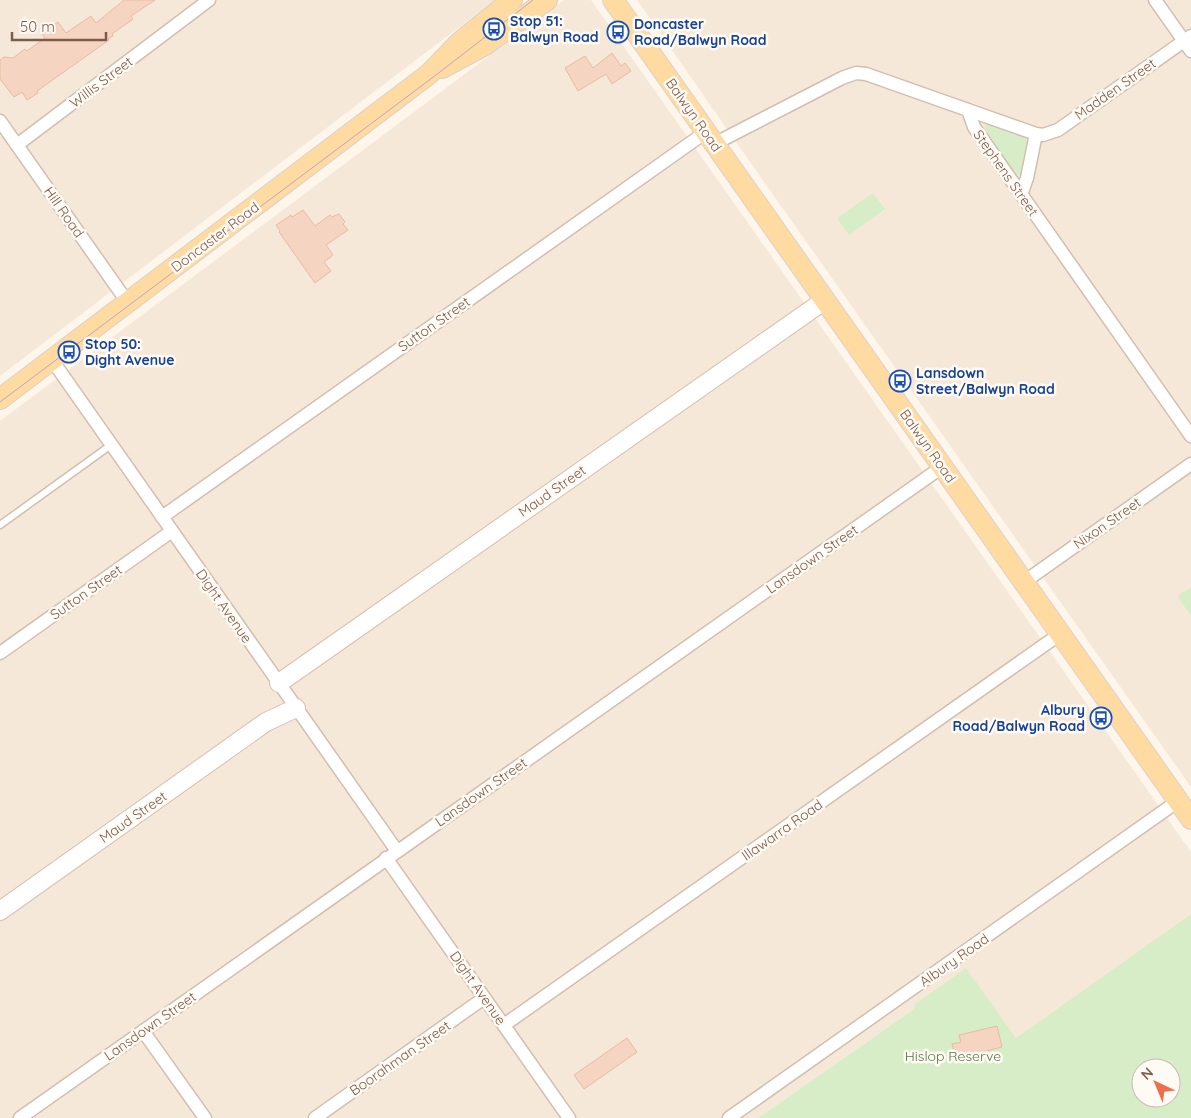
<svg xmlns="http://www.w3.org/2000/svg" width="1191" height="1118" viewBox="0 0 1191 1118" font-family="Quicksand,sans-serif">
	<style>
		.residential { fill: #f6e8d8 }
		.green { fill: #d7edc7; fill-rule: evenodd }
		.building { fill: #f5d5c1; stroke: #e9bba0 }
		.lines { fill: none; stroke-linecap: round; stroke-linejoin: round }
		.lane-casing { stroke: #d2beae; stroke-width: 9 }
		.street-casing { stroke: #d2beae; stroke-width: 15 }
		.secondary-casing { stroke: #d7c0ae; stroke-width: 20 }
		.primary-casing { stroke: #dad1cd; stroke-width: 22 }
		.lane { stroke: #fff; stroke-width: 6 }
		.street { stroke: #fff; stroke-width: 12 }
		.secondary { stroke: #fff; stroke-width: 18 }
		.primary { stroke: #ffdba1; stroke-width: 20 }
		.tram { stroke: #b9a6ca; stroke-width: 1 }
		.labels { text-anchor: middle; stroke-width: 5; stroke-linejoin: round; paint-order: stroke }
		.transit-label { font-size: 14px; font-weight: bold; fill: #164399; stroke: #fffaf3; text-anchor: start }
		.street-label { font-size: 14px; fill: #7c5c4b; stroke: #fffaf3 }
		.park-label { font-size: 14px; fill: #517b3f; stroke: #fffaf3 }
	</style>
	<rect width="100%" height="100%" fill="#fef6eb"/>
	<g class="residential">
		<path d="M0,0H495L0,376Z"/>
		<path d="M564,0H591L1191,852V914L1016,1039L966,969L916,1004L914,1009L758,1118H0V421Z"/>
		<path d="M637,0H1191V787L743,152Z"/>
	</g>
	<g class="green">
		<path d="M988,124L1025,137L1027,142L1020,175L1014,174L984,130L985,126Z"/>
		<path d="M873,193L885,209L849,235L837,218Z"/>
		<path d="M1191,587V616L1177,596Z"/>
		<path d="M1191,914V1118H758L914,1009L915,1004L966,968L1016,1038ZM1141,1068H1171V1098H1141Z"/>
	</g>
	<g class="building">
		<path d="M124,0H155L131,16L133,19L112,34L113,36L108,39L109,40L37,91L38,93L27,100L22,92L14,97L0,79V60L4,57L13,58L25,49L27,51L45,38L42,34L58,22L66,33L91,16L96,23Z"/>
		<path d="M612,53L621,66L625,63L631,71L612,84L606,74L578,91L565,68L585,56L593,68Z"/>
		<path d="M303,210L315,226L330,215L332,217L339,214L345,222L343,224L348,230L326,245L333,255L324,262L331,271L315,283L279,232L280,231L276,225L291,215L292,217Z"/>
		<path d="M997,1026L1002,1047L956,1059L952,1044L961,1042L959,1035Z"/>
		<path d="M627,1038L637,1052L584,1089L574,1075Z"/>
	</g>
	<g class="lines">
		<g class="lane-casing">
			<path id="lane" d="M0,525L111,445"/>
		</g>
		<g class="street-casing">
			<g id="street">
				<path d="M1155,0L1191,51"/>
				<path d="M968,110L1036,134L1043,135L1058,130L1191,36"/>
				<path d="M0,121L128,303"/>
				<path d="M714,144L842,78L856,73L866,74L968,110L974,127L1191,436"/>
				<path d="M17,145L209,0"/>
				<path d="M1021,195L1027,178L1036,134"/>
				<path d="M52,360L397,851"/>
				<path d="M162,517L706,132"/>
				<path d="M1024,582L1191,464"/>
				<path d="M0,653L172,531"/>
				<path d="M386,858L569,1118"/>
				<path d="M504,1025L1060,634"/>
				<path d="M143,1031L205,1118"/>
				<path d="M20,1118L942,467"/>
				<path d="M315,1118L484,998"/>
				<path d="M729,1118L1178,801"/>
			</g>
		</g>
		<g class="secondary-casing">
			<g id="secondary">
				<path d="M279,683L825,300"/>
				<path d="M0,911L266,722L296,708"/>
			</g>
		</g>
		<g class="primary-casing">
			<g id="primary">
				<path d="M613,0L1191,819"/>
				<path d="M442,68L485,45L547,0"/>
				<path d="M0,399L429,74L461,41L512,0"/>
			</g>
		</g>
		<use href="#lane" class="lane"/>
		<use href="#street" class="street"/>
		<use href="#secondary" class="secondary"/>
		<use href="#primary" class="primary"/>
		<path class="tram" d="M0,402L436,75L533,0"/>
	</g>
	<defs>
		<g id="bus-ring" transform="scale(1.125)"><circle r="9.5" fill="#fffaf3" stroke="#1a4fb4" stroke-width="1.5"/><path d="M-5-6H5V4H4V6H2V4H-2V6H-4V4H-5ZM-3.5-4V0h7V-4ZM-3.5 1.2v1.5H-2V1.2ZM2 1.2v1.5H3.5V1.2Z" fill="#1a4fb4"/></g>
	</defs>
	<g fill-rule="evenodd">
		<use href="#bus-ring" x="494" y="29"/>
		<use href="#bus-ring" x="618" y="32"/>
		<use href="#bus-ring" x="69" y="352"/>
		<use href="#bus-ring" x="900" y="381"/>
		<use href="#bus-ring" x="1101" y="718"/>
	</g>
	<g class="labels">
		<g class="transit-label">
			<text x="510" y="26">Stop 51:<tspan x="510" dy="16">Balwyn Road</tspan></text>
			<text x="634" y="29">Doncaster<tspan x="634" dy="16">Road/Balwyn Road</tspan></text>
			<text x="85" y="349">Stop 50:<tspan x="85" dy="16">Dight Avenue</tspan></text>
			<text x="916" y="378">Lansdown<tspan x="916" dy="16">Street/Balwyn Road</tspan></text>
			<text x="1085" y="715" text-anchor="end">Albury<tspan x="1085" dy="16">Road/Balwyn Road</tspan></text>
		</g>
		<g class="street-label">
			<text transform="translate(101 82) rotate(-37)" y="5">Willis Street</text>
			<text transform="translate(1115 89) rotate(-35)" y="5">Madden Street</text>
			<text transform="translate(694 115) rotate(55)" y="5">Balwyn Road</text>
			<text transform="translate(1006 173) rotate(55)" y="5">Stephens Street</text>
			<text transform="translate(64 212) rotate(55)" y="5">Hill Road</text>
			<text transform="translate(215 237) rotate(-37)" y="5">Doncaster Road</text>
			<text transform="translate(434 324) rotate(-35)" y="5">Sutton Street</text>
			<text transform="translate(928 446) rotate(55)" y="5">Balwyn Road</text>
			<text transform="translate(552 491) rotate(-35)" y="5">Maud Street</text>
			<text transform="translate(1107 523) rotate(-35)" y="5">Nixon Street</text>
			<text transform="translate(812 559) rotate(-35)" y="5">Lansdown Street</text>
			<text transform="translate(86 592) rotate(-35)" y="5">Sutton Street</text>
			<text transform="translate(224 606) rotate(55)" y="5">Dight Avenue</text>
			<text transform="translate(481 792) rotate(-35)" y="5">Lansdown Street</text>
			<text transform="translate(133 817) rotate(-35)" y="5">Maud Street</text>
			<text transform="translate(782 830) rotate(-35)" y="5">Illawarra Road</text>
			<text transform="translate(954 960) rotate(-35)" y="5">Albury Road</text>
			<text transform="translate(478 988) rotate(55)" y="5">Dight Avenue</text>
			<text transform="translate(150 1026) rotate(-35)" y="5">Lansdown Street</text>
			<text transform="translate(400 1058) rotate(-35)" y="5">Boorahman Street</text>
		</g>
		<g class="park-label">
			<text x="953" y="1061">Hislop Reserve</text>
		</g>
	</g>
	<g transform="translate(1156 1083) rotate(316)"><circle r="24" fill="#fffaf3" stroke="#cbbbb0"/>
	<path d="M0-4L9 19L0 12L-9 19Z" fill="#ed6e4a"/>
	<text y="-8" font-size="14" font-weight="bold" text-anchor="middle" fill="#7c5c4b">N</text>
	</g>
	<path d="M12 32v8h94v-8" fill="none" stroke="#7c5c4b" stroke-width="2.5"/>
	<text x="20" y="32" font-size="15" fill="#7c5c4b" stroke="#fffaf3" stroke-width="4" paint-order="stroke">50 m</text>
</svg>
